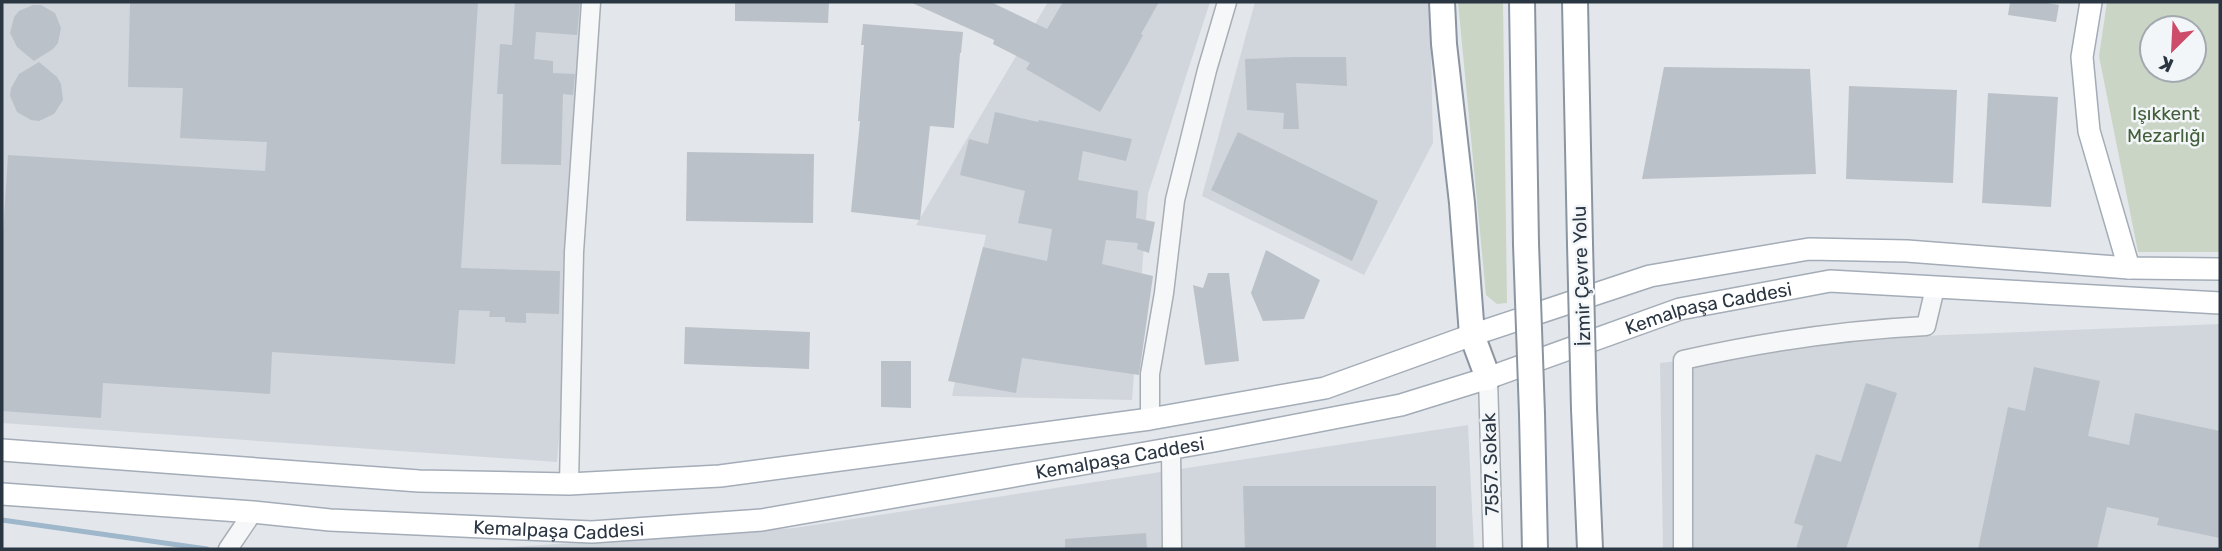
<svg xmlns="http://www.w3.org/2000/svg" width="2222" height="551" viewBox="0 0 2222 551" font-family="Rubik,sans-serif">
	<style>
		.built { fill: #d1d6dd }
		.green { fill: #cad5c5; fill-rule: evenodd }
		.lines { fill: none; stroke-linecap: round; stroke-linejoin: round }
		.stream { stroke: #9fb7ca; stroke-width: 5 }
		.building { fill: #bbc1c8 }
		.minor-casing { stroke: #a8aeb5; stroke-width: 21 }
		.major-casing { stroke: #a3acb7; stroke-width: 24 }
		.highway-casing { stroke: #8b95a2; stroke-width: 28 }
		.minor { stroke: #f6f7f9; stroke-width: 18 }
		.major { stroke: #fff; stroke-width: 21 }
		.highway { stroke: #fff; stroke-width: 24 }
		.highway-bridge-casing { stroke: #8b95a2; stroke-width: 28; stroke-linecap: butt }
		.highway-bridge { stroke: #fff; stroke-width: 24 }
		.labels { text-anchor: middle; stroke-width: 5; stroke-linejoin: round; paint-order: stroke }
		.park-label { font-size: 19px; fill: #435f39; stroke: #f3f6f8 }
		.street-label { font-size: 19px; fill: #2b3643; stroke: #f3f6f8 }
	</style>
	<rect width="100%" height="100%" fill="#e3e7eb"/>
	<g class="built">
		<path d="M2,2H596L557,462L2,423Z"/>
		<path d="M1048,2H1210L1148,194L1132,400L952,396L986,235L916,225Z"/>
		<path d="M1255,2H1430L1433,143L1364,275L1202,196Z"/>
		<path d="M2220,324V549H1663L1660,363L1895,337Z"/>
		<path d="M1468,425L1474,549H481L794,528Z"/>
	</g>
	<g class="green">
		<path d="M1458,2H1503L1507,303L1497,304L1486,295Z"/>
		<path d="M2107,2H2220V252H2138L2099,56ZM2152,28H2194V70H2152Z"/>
	</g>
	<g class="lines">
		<path class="stream" d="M2,520L207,549"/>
	</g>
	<g class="building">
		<path d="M130,2H478L461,268L560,271L559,314L526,313V323L505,322V317H489L490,311L459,310L455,364L272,352L270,394L103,383L101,418L2,411V249L8,155L265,171L267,142L180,138L183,88L128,87Z"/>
		<path d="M515,2H580L577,35L536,32L534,59L553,61V73L575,74L573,95L563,94L561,165L501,164L503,94H497L500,44L512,45Z"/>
		<path d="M735,2H829L828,23L735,21Z"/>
		<path d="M910,2H991L1047,29L1063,2H1159L1141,34L1143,35L1126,67L1100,112L1026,69L1030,63L993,44L994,40Z"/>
		<path d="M2010,2H2040L2059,5L2056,22L2008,15Z"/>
		<path d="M33,5H41L55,13L61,28L58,43L53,49L34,61L17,47L10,33L14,17L19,11Z"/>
		<path d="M863,24L963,32L961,53H960L954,128L930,126L920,220L851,212L860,121H858L864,45H861Z"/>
		<path d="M1294,57H1346L1347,86L1296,83L1299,129H1283L1284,113L1247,110L1245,59Z"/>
		<path d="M39,62L57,77L61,84L63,100L54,114L39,121L31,120L17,112L10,96L11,88L19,74Z"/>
		<path d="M1664,67L1810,69L1816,174L1642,179Z"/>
		<path d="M1849,86L1957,90L1953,183L1846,179Z"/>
		<path d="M1988,93L2058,97L2051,207L1982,203Z"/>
		<path d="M995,112L1038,122L1039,120L1132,139L1126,161L1083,151L1078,180L1138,191L1136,218L1155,222L1149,253L1137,249L1138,243L1106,240L1102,264L1153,276L1139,375L1022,358L1016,393L948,381L983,247L1047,261L1052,229L1018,223L1025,191L960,175L969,139L988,144Z"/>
		<path d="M1238,132L1378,201L1352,261L1211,190Z"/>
		<path d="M687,152L814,154L813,223L686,221Z"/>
		<path d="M1266,250L1320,280L1304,319L1263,321L1251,293Z"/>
		<path d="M1208,273H1229L1239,361L1205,365L1193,285L1203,288Z"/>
		<path d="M685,327L810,332L809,369L684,364Z"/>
		<path d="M881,361H911V408L881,407Z"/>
		<path d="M2034,367L2100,381L2088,436L2129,445L2135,413L2220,431V538L2157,525L2159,518L2107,507L2097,549H1978L2008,407L2025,411Z"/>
		<path d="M1866,383L1897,393L1846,549H1796L1803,526L1794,523L1816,454L1841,462Z"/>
		<path d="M1243,486H1436V549H1245Z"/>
		<path d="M1146,533L1147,549H1065V539Z"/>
	</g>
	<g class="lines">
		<g class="minor-casing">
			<g id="minor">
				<path d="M1488,378L1493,549"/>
				<path d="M1150,419V374L1164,293L1175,200L1207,70L1227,2"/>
				<path d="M1171,447L1172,549"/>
				<path d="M569,484L574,252L591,2"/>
				<path d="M228,549L253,512"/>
				<path d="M1683,549V360C1763,342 1844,330 1926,326L1935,288"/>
			</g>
		</g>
		<g class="major-casing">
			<g id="major">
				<path d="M2091,2L2082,57L2089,131L2129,268"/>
				<path d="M2,450L419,481L569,484L720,476L1150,419L1325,388L1472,335L1650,276L1809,249L1907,251L2129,268L2220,269"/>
				<path id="s1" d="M2,494L253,512L330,520L592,532L762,520L1214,441L1401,405L1488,378L1680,309L1830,281L2220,303"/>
			</g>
		</g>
		<g class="highway-casing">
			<g id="highway">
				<path d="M1442,2L1444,44L1462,203L1472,335L1488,378"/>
				<path d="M1522,2L1526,244"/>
				<path d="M1575,2L1580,244"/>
				<path d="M1584,409L1590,549"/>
				<path d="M1532,414L1535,549"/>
			</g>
		</g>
		<use href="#minor" class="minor"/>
		<use href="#major" class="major"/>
		<use href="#highway" class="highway"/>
		<g class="highway-bridge-casing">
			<g id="highway-bridge">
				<path d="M1526,244L1532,414"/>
				<path d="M1580,244L1584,409"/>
			</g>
		</g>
		<use href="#highway-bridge" class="highway-bridge"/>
	</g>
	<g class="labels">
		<g class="park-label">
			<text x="2166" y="120">Işıkkent<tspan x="2166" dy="22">Mezarlığı</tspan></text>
		</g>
		<g class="street-label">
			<text transform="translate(1581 276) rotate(-92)" y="7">İzmir Çevre Yolu</text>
			<text dy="7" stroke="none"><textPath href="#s1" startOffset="1734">Kemalpaşa Caddesi</textPath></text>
			<text dy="7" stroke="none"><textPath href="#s1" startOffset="1125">Kemalpaşa Caddesi</textPath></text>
			<text transform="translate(1490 464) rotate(-92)" y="7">7557. Sokak</text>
			<text dy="7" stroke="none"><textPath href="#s1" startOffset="558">Kemalpaşa Caddesi</textPath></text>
		</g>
	</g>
	<rect width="2222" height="551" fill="none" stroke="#2b3643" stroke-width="7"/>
	<g transform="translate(2173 49) rotate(204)"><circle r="33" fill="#f3f6f8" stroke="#a3a9b0" stroke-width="2"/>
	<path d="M0-5L12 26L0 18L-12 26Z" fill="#cd4c69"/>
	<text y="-10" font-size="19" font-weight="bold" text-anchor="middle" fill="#2b3643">K</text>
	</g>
</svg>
